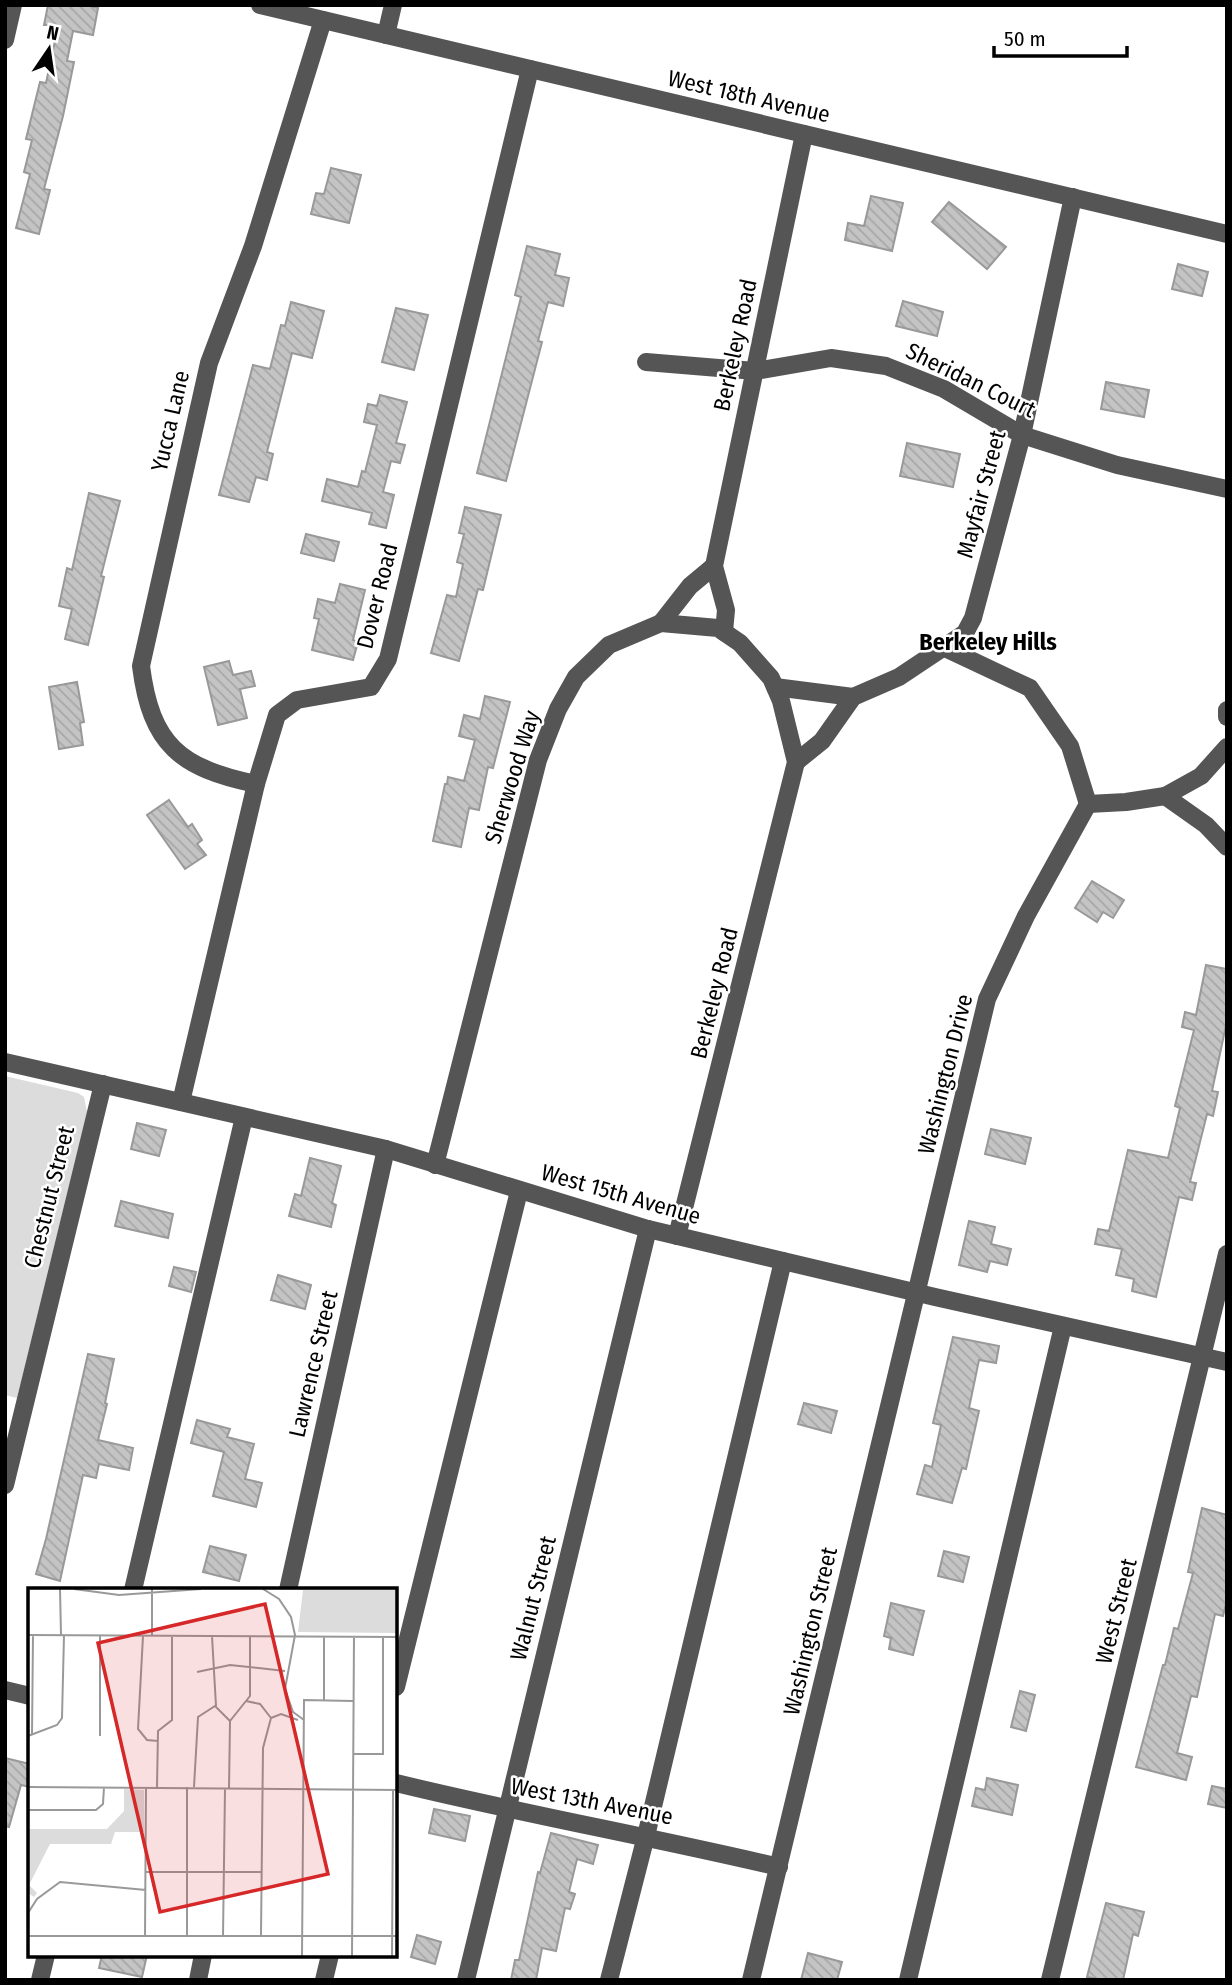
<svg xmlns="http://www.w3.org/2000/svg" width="1232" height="1985" viewBox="0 0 1232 1985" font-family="'Fira Sans Condensed',sans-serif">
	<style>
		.green { fill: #dcdcdc }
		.building { fill: url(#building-back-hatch); stroke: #999; stroke-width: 2 }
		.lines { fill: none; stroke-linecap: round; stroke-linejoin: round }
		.minor { stroke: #555; stroke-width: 18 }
		.labels { text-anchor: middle; stroke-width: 5; stroke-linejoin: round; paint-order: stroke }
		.street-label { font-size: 23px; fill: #000; stroke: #fff }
		.neighbourhood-label { font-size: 24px; font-weight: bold; fill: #000; stroke: #fff }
		.inset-road { fill: none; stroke: #999; stroke-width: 2 }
		.view { fill: #d62828; fill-opacity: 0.15; stroke: #d62828; stroke-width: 3.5 }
		.inset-edge { fill: none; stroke: #000; stroke-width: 3.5 }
	</style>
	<defs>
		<pattern id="building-back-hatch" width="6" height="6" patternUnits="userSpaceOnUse" patternTransform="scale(1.75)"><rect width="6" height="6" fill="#c4c4c4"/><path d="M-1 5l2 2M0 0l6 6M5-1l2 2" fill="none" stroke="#a7a7a7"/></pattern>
	</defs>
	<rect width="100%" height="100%" fill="#fff"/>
	<path class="green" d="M5,1076L78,1093L84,1097L87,1112L17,1398L5,1395Z"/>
	<g class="building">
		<path d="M48,5H87L98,8L93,35L73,31L67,61L74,62L63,116L44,189L50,190L39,234L16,228L30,174L24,172L32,140L26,139L40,82L46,83L55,41L46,39L49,25H44Z"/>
		<path d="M331,168L361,175L349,223L311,214L316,193L324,194Z"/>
		<path d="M871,196L903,203L892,251L845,240L848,223L864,226Z"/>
		<path d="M949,202L1006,247L987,269L932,222Z"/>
		<path d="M527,246L560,254L555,275L569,278L563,306L548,302L538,341L542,342L506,481L477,473L521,297L515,295Z"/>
		<path d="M1178,264L1208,272L1202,296L1172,289Z"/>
		<path d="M903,301L943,312L937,336L896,326Z"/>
		<path d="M291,302L324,311L312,358L292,353L267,452L273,454L267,480L256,477L249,502L219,495L253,365L270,369L281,325L285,326Z"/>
		<path d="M396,308L428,315L414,370L382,362Z"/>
		<path d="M1106,382L1149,390L1144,417L1101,409Z"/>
		<path d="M380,395L407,402L396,443L405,445L400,463L391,461L383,492L394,495L386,528L369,524L372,513L322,501L327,479L358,487L362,471L365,472L377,425L364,422L368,404L377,406Z"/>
		<path d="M907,443L960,454L953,487L900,476Z"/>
		<path d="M89,493L120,501L101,576L104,577L88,645L65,639L72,609L59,606L67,568L72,570Z"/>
		<path d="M465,507L501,515L483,590L478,589L459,661L431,653L447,595L456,597L463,564L457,562L464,534L459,533Z"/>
		<path d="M306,534L339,542L334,561L301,553Z"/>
		<path d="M340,584L365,590L353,640L358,642L353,660L312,650L319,619L314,618L318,599L335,603Z"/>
		<path d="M229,661L233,675L251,671L255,686L240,689L247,718L218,725L204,667Z"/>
		<path d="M77,682L84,722L80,723L83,745L59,749L49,687Z"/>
		<path d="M485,696L510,702L493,768L488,767L479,810L469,808L461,847L433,841L445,784H447L448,777L464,781L475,740L459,736L464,715L480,719Z"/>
		<path d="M169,800L188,827L192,824L202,840L197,844L206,855L185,869L147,815Z"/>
		<path d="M1092,881L1124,900L1113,918L1103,912L1097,922L1075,908Z"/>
		<path d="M1206,965L1227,969V1021L1212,1091L1218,1092L1213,1116L1207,1114L1190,1182L1196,1183L1192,1200L1179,1197L1156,1297L1132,1291L1134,1279L1116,1275L1122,1249L1095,1244L1098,1229L1109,1231L1128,1150L1168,1158L1180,1108L1175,1106L1194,1030L1182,1027L1185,1012L1196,1015Z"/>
		<path d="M137,1123L166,1130L159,1156L131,1149Z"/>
		<path d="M991,1129L1031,1138L1025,1164L985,1154Z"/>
		<path d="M310,1158L341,1166L332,1203L336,1205L331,1227L289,1216L295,1194L301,1196Z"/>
		<path d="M121,1201L173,1214L168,1238L115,1226Z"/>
		<path d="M969,1221L995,1227L991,1244L1011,1249L1007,1265L990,1261L987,1272L959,1265Z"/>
		<path d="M174,1267L196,1272L191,1292L169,1286Z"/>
		<path d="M278,1275L311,1285L305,1309L271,1300Z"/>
		<path d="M953,1337L999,1346L996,1363L979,1360L969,1408L979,1411L966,1469L962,1468L952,1503L917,1494L925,1465L932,1467L941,1425L933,1423Z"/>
		<path d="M88,1354L114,1359L105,1403L107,1404L98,1440L133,1448L129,1470L99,1464L96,1478L83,1475L60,1581L36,1574L46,1539Z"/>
		<path d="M804,1403L837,1411L831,1433L798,1424Z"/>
		<path d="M197,1420L230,1429L227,1437L254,1444L245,1479L262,1483L256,1507L213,1496L224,1452L191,1443Z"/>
		<path d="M1202,1508L1227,1515V1600L1223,1616L1215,1614L1197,1697L1191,1696L1177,1753L1192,1757L1186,1780L1136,1767L1163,1665H1165L1174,1628L1178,1629L1193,1573L1188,1572Z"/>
		<path d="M210,1546L246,1555L239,1581L203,1572Z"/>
		<path d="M944,1551L969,1557L963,1582L938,1576Z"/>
		<path d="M891,1603L924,1611L913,1655L889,1649L891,1638L884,1636Z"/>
		<path d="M1020,1691L1035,1695L1026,1731L1011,1727Z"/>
		<path d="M5,1758L30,1764V1787L21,1785L9,1827L5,1826Z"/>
		<path d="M987,1778L1018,1785L1012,1815L972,1806L976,1788L985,1790Z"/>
		<path d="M1212,1786L1227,1789V1808L1208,1804Z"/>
		<path d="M434,1809L470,1816L465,1841L429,1833Z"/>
		<path d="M551,1833L598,1845L593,1864L577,1859L569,1892L575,1894L570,1909L565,1908L556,1951L542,1948L536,1980H511L515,1960H519L538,1872L540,1873Z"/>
		<path d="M1106,1903L1144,1912L1138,1936L1133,1934L1123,1980H1102L1087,1977Z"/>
		<path d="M417,1935L441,1942L435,1964L411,1957Z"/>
		<path d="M808,1953L842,1962L837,1980H801Z"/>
		<path d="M102,1955H147L142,1977L99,1968Z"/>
	</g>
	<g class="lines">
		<g class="minor">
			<path d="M260,5L1227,234"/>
			<path d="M386,35L393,5"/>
			<path d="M5,40L13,5"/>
			<path d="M646,362L755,371L831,358L886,366L944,389L1022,435L1117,465L1227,489"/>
			<path d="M661,623L690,586L714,566"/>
			<path d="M724,632L726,610L714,566L804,134"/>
			<path d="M943,647L1030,688L1070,746L1088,804"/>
			<path d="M775,687L853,697"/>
			<path d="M1227,710V717"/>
			<path d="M796,762L822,741L853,697L899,677L965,633L973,618L1022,435L1073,197"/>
			<path d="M256,784C180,768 151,745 141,666L209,363L253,246L323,20"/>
			<path d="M1165,796L1201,776L1227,747"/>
			<path d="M1088,804L1126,802L1165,796L1206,825L1227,847"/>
			<path d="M5,1062L386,1149L648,1229L935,1297L1227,1362"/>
			<path d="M181,1102L256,784L277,715L297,700L371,687L388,659L530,69"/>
			<path d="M435,1165L538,760L558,709L576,677L609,645L661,623L718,628L740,643L771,678L781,701L796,762L677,1236"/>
			<path d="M5,1485L103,1084"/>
			<path d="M133,1590L244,1117"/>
			<path d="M288,1590L386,1149"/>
			<path d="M396,1687L519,1191"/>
			<path d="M5,1690L30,1696"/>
			<path d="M396,1783C523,1814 652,1837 779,1867"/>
			<path d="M40,1980L46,1955"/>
			<path d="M198,1980L203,1955"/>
			<path d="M324,1980L330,1955"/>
			<path d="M466,1980L648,1229"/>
			<path d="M609,1980L646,1836L783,1261"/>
			<path d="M751,1980L987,999L1026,916L1088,804"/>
			<path d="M908,1980L1063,1326"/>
			<path d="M1050,1980L1227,1254"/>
		</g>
	</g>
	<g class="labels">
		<g class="street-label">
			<text transform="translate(749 96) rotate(13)" y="8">West 18th Avenue</text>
			<text transform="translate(735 345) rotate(-78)" y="8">Berkeley Road</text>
			<text transform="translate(971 380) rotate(26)" y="8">Sheridan Court</text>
			<text transform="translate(170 421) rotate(-77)" y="8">Yucca Lane</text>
			<text transform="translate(981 494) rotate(-75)" y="8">Mayfair Street</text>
			<text transform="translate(377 596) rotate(-76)" y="8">Dover Road</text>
			<text transform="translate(512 777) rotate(-73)" y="8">Sherwood Way</text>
			<text transform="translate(714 993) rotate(-76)" y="8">Berkeley Road</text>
			<text transform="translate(945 1074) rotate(-76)" y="8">Washington Drive</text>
			<text transform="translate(621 1194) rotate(16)" y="8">West 15th Avenue</text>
			<text transform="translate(49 1197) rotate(-76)" y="8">Chestnut Street</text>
			<text transform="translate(313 1364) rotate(-77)" y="8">Lawrence Street</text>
			<text transform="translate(533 1598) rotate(-76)" y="8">Walnut Street</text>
			<text transform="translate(1116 1611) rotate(-76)" y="8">West Street</text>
			<text transform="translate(810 1631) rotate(-77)" y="8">Washington Street</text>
			<text transform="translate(592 1801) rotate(11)" y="8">West 13th Avenue</text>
		</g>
		<g class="neighbourhood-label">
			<text x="988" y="650">Berkeley Hills</text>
		</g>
	</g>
	<g transform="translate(28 1588)">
		<rect width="369" height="369" fill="#fff"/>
		<path d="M240,1H369V45L270,44L275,2ZM96,201L116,202V244H87L83,256H22L1,297L9,305L6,309L0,305V241H79L96,223Z" fill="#dcdcdc"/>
		<path class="inset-road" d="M32,1L33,47M46,1L91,7L173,1M235,1L251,11L263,29L267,47L257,101L265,124L276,132M0,47L370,49M115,48L110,141L119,152L130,153M124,48V1M184,48L188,118M296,48V112M169,84L202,77L257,83M218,113L232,116L243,130M243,130L253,126L270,132M4,147L5,47M0,148L29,137L34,130L36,47M72,148V48M325,166H355V48M0,199L370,202M129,199L130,143L144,132V48M159,199V348M166,199L170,129L187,118L202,133M201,201L202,133L222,108V48M0,222H68L75,216L76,199M118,284H234M0,325L9,311L32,294L118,302M233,347L235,160L243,130M0,348H370M117,348L118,199M195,348L197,201M274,369L276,112L325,113M324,369L326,48M364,369L365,203"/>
		<path class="view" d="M237,16L300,286L132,324L70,55Z"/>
		<rect width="369" height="369" class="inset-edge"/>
	</g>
	<rect width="1232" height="1985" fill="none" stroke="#000000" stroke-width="14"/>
	<g transform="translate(49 49) rotate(13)" stroke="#ffffff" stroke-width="5" paint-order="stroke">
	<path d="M0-5L12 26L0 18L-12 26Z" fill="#000000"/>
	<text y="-10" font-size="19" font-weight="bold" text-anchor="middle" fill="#000000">N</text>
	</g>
	<path d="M994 46v10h133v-10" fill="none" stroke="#000000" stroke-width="3.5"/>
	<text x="1004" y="46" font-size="21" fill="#000000" stroke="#ffffff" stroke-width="5" paint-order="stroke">50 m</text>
</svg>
